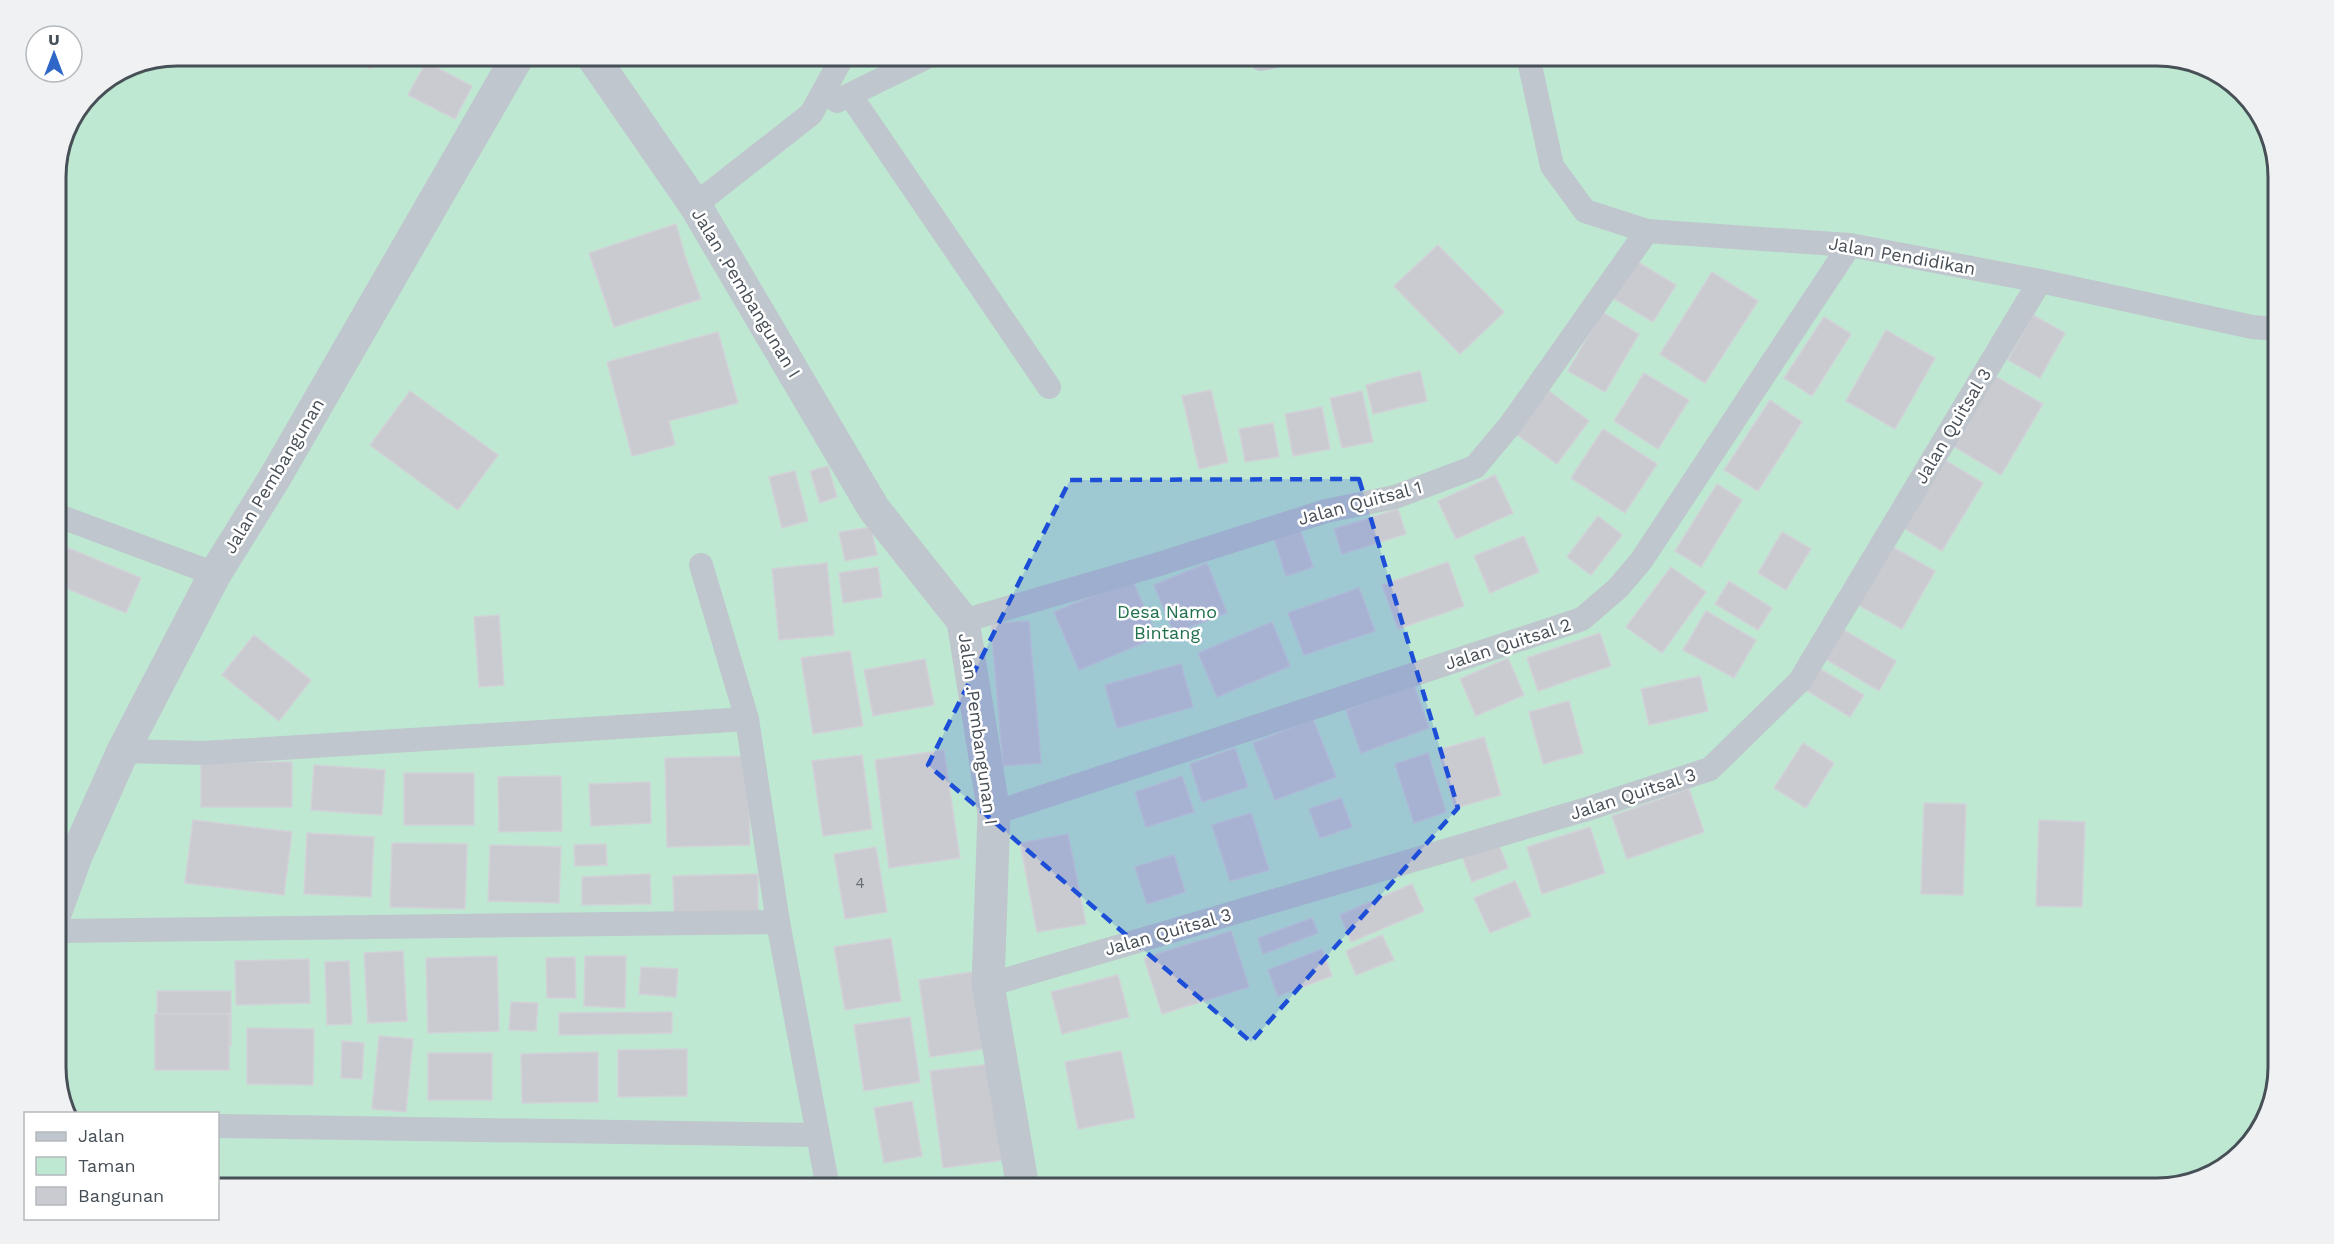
<svg xmlns="http://www.w3.org/2000/svg" width="2334" height="1244" viewBox="0 0 2334 1244" font-family="'Work Sans',sans-serif">
	<style>
		.green { fill: #bfe8d2 }
		.building { fill: #cacbd1; stroke: #d1d2d7; stroke-width: 1.5 }
		.lines { fill: none; stroke-linecap: round; stroke-linejoin: round }
		.service { stroke: #bfc6cd; stroke-width: 24 }
		.minor { stroke: #bfc6cd; stroke-width: 33 }
		.marked { fill: #1d4ed8; fill-opacity: 0.2; stroke: #1d4ed8; stroke-width: 4.5; stroke-dasharray: 12 8; stroke-linejoin: round }
		.labels { text-anchor: middle; stroke-width: 5; stroke-linejoin: round; paint-order: stroke }
		.number-label { font-size: 15px; fill: #686e76 }
		.street-label { font-size: 18px; fill: #474f57; stroke: #fff }
		.park-label { font-size: 18px; fill: #216f4d; stroke: #fff }
		.rim { fill: none; stroke: #474f57; stroke-width: 3 }
	</style>
	<rect width="100%" height="100%" fill="#efedec"/>
	<path class="green" d="M177,56H2157L2211,68L2258,110L2278,170V1067L2266,1121L2224,1168L2157,1188H218V1114L69,1113L56,1075V170L68,124L91,91L131,65Z"/>
	<g class="building">
		<path d="M346,56H378L371,69Z"/>
		<path d="M426,62L472,86L455,119L408,95Z"/>
		<path d="M676,224L685,256L701,299L614,327L589,253Z"/>
		<path d="M1438,245L1504,312L1460,354L1394,286Z"/>
		<path d="M1633,259L1676,285L1653,322L1611,297Z"/>
		<path d="M1712,272L1758,301L1705,383L1660,354Z"/>
		<path d="M1602,312L1639,334L1605,392L1568,371Z"/>
		<path d="M2033,315L2065,333L2040,378L2008,360Z"/>
		<path d="M1824,317L1851,334L1812,396L1784,378Z"/>
		<path d="M1886,330L1935,358L1895,429L1846,401Z"/>
		<path d="M718,332L738,403L669,421L675,445L632,456L607,362Z"/>
		<path d="M1420,371L1427,401L1373,414L1366,385Z"/>
		<path d="M1644,373L1689,400L1658,449L1614,421Z"/>
		<path d="M1995,376L2043,404L2001,475L1953,446Z"/>
		<path d="M1211,390L1228,462L1199,469L1182,396Z"/>
		<path d="M410,391L498,455L458,510L370,445Z"/>
		<path d="M1362,391L1373,442L1342,448L1330,398Z"/>
		<path d="M1549,391L1589,421L1557,464L1516,434Z"/>
		<path d="M1770,400L1802,422L1758,491L1724,470Z"/>
		<path d="M1322,407L1330,449L1293,456L1285,414Z"/>
		<path d="M1273,423L1279,457L1245,462L1239,429Z"/>
		<path d="M1603,429L1657,464L1625,513L1571,478Z"/>
		<path d="M1943,459L1983,483L1942,551L1902,527Z"/>
		<path d="M828,466L837,497L820,503L810,471Z"/>
		<path d="M795,471L808,521L782,528L769,477Z"/>
		<path d="M1495,475L1513,513L1456,539L1438,501Z"/>
		<path d="M1717,484L1742,500L1701,567L1675,551Z"/>
		<path d="M1398,509L1406,534L1342,554L1334,529Z"/>
		<path d="M1598,516L1622,535L1591,575L1567,557Z"/>
		<path d="M871,527L877,555L845,561L839,532Z"/>
		<path d="M1300,529L1313,567L1286,576L1274,538Z"/>
		<path d="M1782,532L1811,549L1786,590L1758,573Z"/>
		<path d="M1524,536L1539,572L1490,593L1474,556Z"/>
		<path d="M56,543L141,578L126,613L56,584Z"/>
		<path d="M1891,546L1935,571L1902,629L1858,605Z"/>
		<path d="M1448,562L1464,606L1398,629L1382,585Z"/>
		<path d="M827,563L834,635L779,640L772,569Z"/>
		<path d="M1207,563L1227,613L1174,633L1154,585Z"/>
		<path d="M878,567L882,597L843,603L839,573Z"/>
		<path d="M1671,567L1706,592L1662,653L1626,627Z"/>
		<path d="M1132,579L1157,637L1079,670L1054,612Z"/>
		<path d="M1729,581L1772,608L1758,630L1715,604Z"/>
		<path d="M1359,588L1375,631L1304,655L1288,613Z"/>
		<path d="M1706,611L1756,640L1734,678L1683,650Z"/>
		<path d="M499,615L504,685L479,687L474,617Z"/>
		<path d="M1029,621L1041,763L1003,766L991,624Z"/>
		<path d="M1272,622L1290,666L1217,697L1198,653Z"/>
		<path d="M1839,627L1896,661L1879,691L1822,657Z"/>
		<path d="M1600,633L1611,666L1538,691L1527,658Z"/>
		<path d="M254,635L311,680L279,721L222,675Z"/>
		<path d="M850,651L863,726L813,734L801,658Z"/>
		<path d="M1508,658L1524,695L1476,716L1460,679Z"/>
		<path d="M925,659L934,705L873,716L864,670Z"/>
		<path d="M1181,664L1193,707L1117,728L1105,685Z"/>
		<path d="M1817,667L1864,695L1850,717L1804,689Z"/>
		<path d="M1700,676L1708,711L1649,725L1641,689Z"/>
		<path d="M1414,685L1429,728L1361,753L1346,710Z"/>
		<path d="M1569,701L1583,753L1543,764L1529,712Z"/>
		<path d="M1313,719L1336,777L1275,800L1253,743Z"/>
		<path d="M1484,737L1501,795L1455,808L1438,750Z"/>
		<path d="M1803,743L1834,763L1806,808L1774,788Z"/>
		<path d="M1235,748L1248,787L1202,802L1190,764Z"/>
		<path d="M944,750L960,858L889,868L875,760Z"/>
		<path d="M1428,753L1446,812L1414,823L1395,764Z"/>
		<path d="M862,755L872,829L823,836L812,761Z"/>
		<path d="M748,756L750,845L667,847L665,758Z"/>
		<rect x="201" y="762" width="91" height="45"/>
		<path d="M314,765L385,770L382,815L311,810Z"/>
		<rect x="404" y="773" width="70" height="52"/>
		<path d="M561,776L562,831L499,832L498,777Z"/>
		<path d="M1182,776L1194,812L1146,827L1135,792Z"/>
		<path d="M650,782L651,823L591,826L589,784Z"/>
		<path d="M1689,789L1704,832L1627,859L1612,816Z"/>
		<path d="M1341,798L1352,827L1320,838L1309,809Z"/>
		<path d="M1924,803L1966,804L1963,895L1921,894Z"/>
		<path d="M1251,813L1269,870L1230,881L1212,825Z"/>
		<path d="M193,820L292,832L284,895L185,883Z"/>
		<path d="M2039,820L2085,822L2082,907L2036,906Z"/>
		<path d="M1590,827L1605,873L1542,894L1527,847Z"/>
		<path d="M307,833L374,837L371,897L304,894Z"/>
		<path d="M1068,834L1086,924L1037,932L1020,843Z"/>
		<path d="M1497,840L1508,868L1472,882L1461,854Z"/>
		<path d="M392,843L467,844L465,909L390,907Z"/>
		<path d="M606,844L607,865L575,866L574,845Z"/>
		<path d="M490,845L561,847L559,903L488,901Z"/>
		<path d="M876,847L887,912L845,919L834,854Z"/>
		<path d="M1174,855L1185,892L1147,904L1135,867Z"/>
		<path d="M650,874L651,904L582,905V877Z"/>
		<path d="M758,874V913H674L673,876Z"/>
		<path d="M1515,881L1531,916L1490,933L1474,898Z"/>
		<path d="M1412,884L1424,911L1351,942L1340,915Z"/>
		<path d="M1312,918L1318,933L1263,954L1258,938Z"/>
		<path d="M1231,931L1249,987L1162,1014L1144,958Z"/>
		<path d="M1382,935L1394,960L1356,975L1346,951Z"/>
		<path d="M891,938L901,1001L845,1010L834,947Z"/>
		<path d="M1322,949L1332,976L1278,996L1268,970Z"/>
		<path d="M403,951L407,1021L368,1023L364,953Z"/>
		<path d="M497,956L499,1031L428,1033L426,958Z"/>
		<path d="M585,956H626L625,1008L584,1006Z"/>
		<path d="M575,957L576,998H547L546,958Z"/>
		<path d="M309,959L310,1003L236,1005L235,961Z"/>
		<path d="M349,961L352,1024L327,1025L325,962Z"/>
		<path d="M641,967L678,969L676,997L639,994Z"/>
		<path d="M972,972L983,1049L930,1057L919,980Z"/>
		<path d="M1118,975L1129,1017L1062,1034L1051,992Z"/>
		<rect x="157" y="991" width="74" height="55"/>
		<path d="M511,1002L538,1003L536,1031L509,1030Z"/>
		<path d="M672,1012V1033L559,1035V1013Z"/>
		<rect x="155" y="1014" width="74" height="56"/>
		<path d="M910,1017L920,1082L864,1091L854,1025Z"/>
		<path d="M247,1028L314,1029L313,1085L247,1084Z"/>
		<path d="M379,1036L413,1039L406,1112L372,1109Z"/>
		<path d="M342,1041L364,1043L362,1079L341,1078Z"/>
		<path d="M687,1049V1096L618,1097V1050Z"/>
		<path d="M1121,1051L1135,1118L1078,1129L1065,1062Z"/>
		<path d="M598,1052V1102L522,1103L521,1054Z"/>
		<rect x="428" y="1053" width="64" height="47"/>
		<path d="M992,1064L1004,1160L943,1168L930,1071Z"/>
		<path d="M912,1101L922,1156L884,1163L874,1108Z"/>
	</g>
	<g class="lines">
		<g class="service">
			<path d="M1528,56L1552,166L1585,211L1647,231L1850,245L2040,281L2252,327L2278,329"/>
			<path d="M1261,59L1276,56"/>
			<path d="M850,95L1049,387"/>
			<path d="M837,101L929,56"/>
			<path d="M695,205L811,114L843,56"/>
			<path d="M56,515L215,574"/>
			<path d="M701,565L747,719L778,922L828,1188"/>
			<path d="M963,621L1156,565L1326,511L1395,497L1475,467L1511,424L1647,231"/>
			<path d="M123,751L203,753L747,719"/>
			<path d="M994,813L1582,619L1618,588L1641,561L1850,245"/>
			<path d="M56,931L778,922"/>
			<path d="M988,985L1587,809L1710,769L1800,681L2040,281"/>
			<path d="M218,1126L817,1135"/>
		</g>
		<g class="minor">
			<path d="M592,56L695,205L874,509L963,621L994,813L988,985L1023,1188"/>
			<path d="M56,911L76,856L123,751L215,574L274,479L518,56"/>
		</g>
	</g>
	<path class="marked" d="M1359,479L1458,808L1251,1042L928,765L1070,480Z"/>
	<g class="labels">
		<g class="number-label">
			<text x="860" y="888">4</text>
		</g>
		<g class="street-label">
			<text transform="translate(1902 256) rotate(10)" y="6">Jalan Pendidikan</text>
			<text transform="translate(746 293) rotate(59)" y="6">Jalan .Pembangunan I</text>
			<text transform="translate(1953 426) rotate(-59)" y="6">Jalan Quitsal 3</text>
			<text transform="translate(274 476) rotate(-59)" y="6">Jalan Pembangunan</text>
			<text transform="translate(1360 503) rotate(-15)" y="6">Jalan Quitsal 1</text>
			<text transform="translate(1508 644) rotate(-18)" y="6">Jalan Quitsal 2</text>
			<text transform="translate(978 729) rotate(82)" y="6">Jalan .Pembangunan I</text>
			<text transform="translate(1633 794) rotate(-18)" y="6">Jalan Quitsal 3</text>
			<text transform="translate(1168 932) rotate(-16)" y="6">Jalan Quitsal 3</text>
		</g>
		<g class="park-label">
			<text x="1167" y="618">Desa Namo<tspan x="1167" dy="21">Bintang</tspan></text>
		</g>
	</g>
	<path d="M0 0H2334V1244H0ZM177 66H2157A111 111 0 0 1 2268 177V1067A111 111 0 0 1 2157 1178H177A111 111 0 0 1 66 1067V177A111 111 0 0 1 177 66Z" fill="#f0f1f2" fill-rule="evenodd"/>
	<path class="rim" d="M177 66H2157A111 111 0 0 1 2268 177V1067A111 111 0 0 1 2157 1178H177A111 111 0 0 1 66 1067V177A111 111 0 0 1 177 66Z"/>
	<rect x="24" y="1112" width="195" height="108" fill="#ffffff" stroke="#b5b9bc" stroke-width="1.5"/>
	<rect x="36" y="1132" width="30" height="9" fill="#bfc6cd" stroke="#b5b9bc" stroke-width="1.5"/>
	<text x="78" y="1142" font-size="18" fill="#474f57">Jalan</text>
	<rect x="36" y="1157" width="30" height="18" fill="#bfe8d2" stroke="#b5b9bc" stroke-width="1.5"/>
	<text x="78" y="1172" font-size="18" fill="#474f57">Taman</text>
	<rect x="36" y="1187" width="30" height="18" fill="#cacbd1" stroke="#b5b9bc" stroke-width="1.5"/>
	<text x="78" y="1202" font-size="18" fill="#474f57">Bangunan</text>
	<g transform="translate(54 54)"><circle r="28" fill="#ffffff" stroke="#b5b9bc" stroke-width="1.5"/>
	<path d="M0-4.5L10 22L0 15L-10 22Z" fill="#2e67c7"/>
	<text y="-9" font-size="16" font-weight="bold" text-anchor="middle" fill="#474f57">U</text>
	</g>
</svg>
